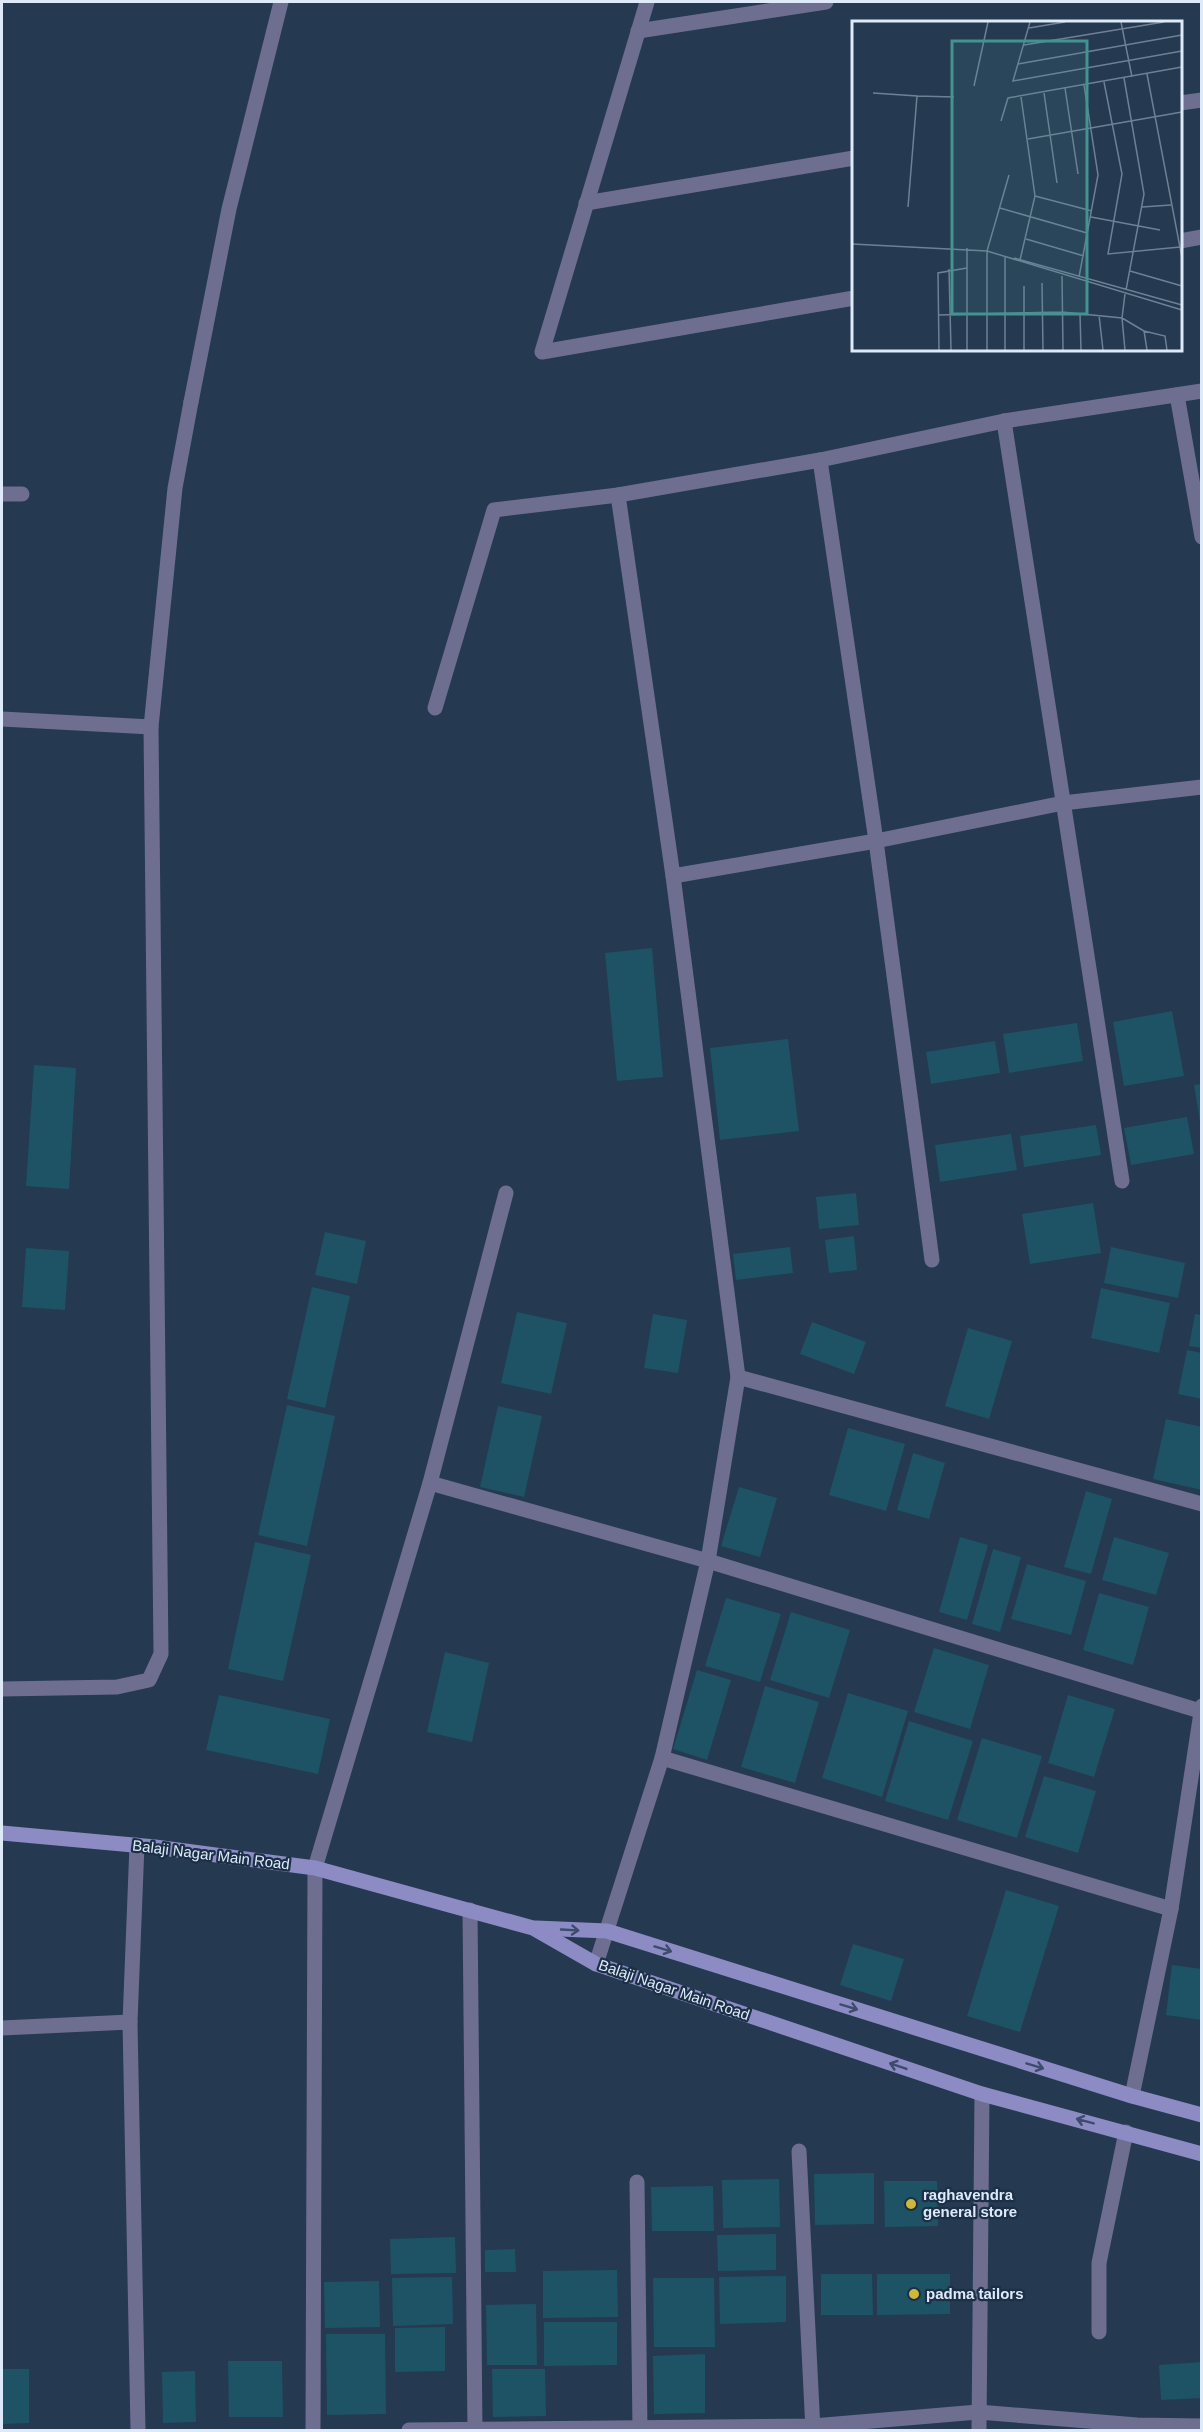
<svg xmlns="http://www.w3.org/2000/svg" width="1203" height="2432" viewBox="0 0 1203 2432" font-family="Arial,sans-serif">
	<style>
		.building { fill: #1d5365 }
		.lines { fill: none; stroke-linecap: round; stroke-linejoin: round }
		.lane { stroke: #6e6e91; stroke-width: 15 }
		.street { stroke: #6e6e91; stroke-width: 15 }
		.secondary { stroke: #8c8bc4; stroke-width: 15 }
		.oneway { stroke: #3d4b6c }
		.poi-dot { fill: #ceb837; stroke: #1b2f46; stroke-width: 2 }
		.labels { text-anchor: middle; stroke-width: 4.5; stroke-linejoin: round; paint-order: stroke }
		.street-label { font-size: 15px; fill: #deeafa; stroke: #1b2f46 }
		.poi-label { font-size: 15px; font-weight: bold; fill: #deeafa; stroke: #1b2f46; text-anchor: start }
		.inset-road { fill: none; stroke: #6f8095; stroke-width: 1.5 }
		.view { fill: #439391; fill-opacity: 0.15; stroke: #439391; stroke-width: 3 }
		.inset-edge { fill: none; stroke: #deeafa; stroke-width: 3 }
	</style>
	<rect width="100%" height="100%" fill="#253951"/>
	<g class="building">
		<path d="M652,948L663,1077L617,1081L605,953Z"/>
		<path d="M1172,1011L1184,1076L1124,1086L1113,1022Z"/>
		<path d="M1077,1023L1083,1061L1009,1073L1003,1034Z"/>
		<path d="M788,1039L799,1131L720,1140L710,1048Z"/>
		<path d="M995,1041L1000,1073L931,1084L926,1052Z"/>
		<path d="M34,1065L76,1068L69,1189L26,1186Z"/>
		<path d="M1202,1084V1122H1200L1194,1085Z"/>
		<path d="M1187,1117L1194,1154L1131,1165L1124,1128Z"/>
		<path d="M1096,1125L1101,1155L1024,1167L1020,1136Z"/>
		<path d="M1011,1134L1017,1170L940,1182L935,1145Z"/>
		<path d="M856,1193L859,1225L819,1229L816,1197Z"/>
		<path d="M1093,1203L1101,1253L1030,1264L1022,1214Z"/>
		<path d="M325,1232L366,1241L357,1284L315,1275Z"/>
		<path d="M854,1236L857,1270L829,1273L825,1240Z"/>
		<path d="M790,1247L793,1273L736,1280L733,1254Z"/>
		<path d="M1111,1247L1185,1263L1178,1298L1104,1283Z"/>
		<path d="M26,1248L69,1251L65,1310L22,1307Z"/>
		<path d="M312,1287L350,1296L325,1408L287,1399Z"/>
		<path d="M1101,1288L1170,1303L1159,1353L1091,1338Z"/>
		<path d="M517,1312L567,1323L551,1394L501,1383Z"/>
		<path d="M653,1314L687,1320L678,1373L644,1368Z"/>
		<path d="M1195,1314L1202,1315V1348L1189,1346Z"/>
		<path d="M812,1322L866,1342L854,1374L800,1354Z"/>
		<path d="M968,1328L1012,1341L989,1419L945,1406Z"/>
		<path d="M1187,1350L1202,1353V1399L1178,1394Z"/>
		<path d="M287,1405L335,1416L307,1546L258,1535Z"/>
		<path d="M498,1406L542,1416L524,1497L480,1487Z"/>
		<path d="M1166,1419L1202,1427V1490L1153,1479Z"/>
		<path d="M848,1428L905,1444L886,1511L829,1495Z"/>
		<path d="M913,1453L945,1463L929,1519L897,1510Z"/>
		<path d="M739,1487L777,1498L760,1557L721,1546Z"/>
		<path d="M1086,1491L1112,1499L1091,1574L1064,1567Z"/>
		<path d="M960,1537L988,1545L967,1620L939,1612Z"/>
		<path d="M1114,1537L1169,1553L1156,1595L1102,1580Z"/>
		<path d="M255,1542L311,1555L283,1681L228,1669Z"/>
		<path d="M993,1549L1021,1557L1000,1632L972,1624Z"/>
		<path d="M1027,1564L1086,1581L1071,1635L1011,1619Z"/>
		<path d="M1099,1593L1149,1607L1133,1665L1083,1650Z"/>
		<path d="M726,1598L781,1614L760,1682L705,1666Z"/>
		<path d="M791,1612L850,1630L829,1698L770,1680Z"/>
		<path d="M934,1648L989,1665L970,1729L914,1712Z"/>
		<path d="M445,1652L489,1663L472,1742L427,1732Z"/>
		<path d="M697,1670L731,1680L707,1760L673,1749Z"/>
		<path d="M765,1686L819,1702L795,1783L741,1767Z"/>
		<path d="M848,1693L908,1711L882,1797L822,1778Z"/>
		<path d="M219,1695L330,1719L318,1774L206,1750Z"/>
		<path d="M1068,1695L1115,1709L1094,1777L1048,1763Z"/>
		<path d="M909,1721L973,1741L948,1820L885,1801Z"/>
		<path d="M982,1738L1042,1756L1017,1838L957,1820Z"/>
		<path d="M1044,1776L1096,1791L1078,1853L1025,1837Z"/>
		<path d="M1006,1890L1059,1906L1020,2032L967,2016Z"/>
		<path d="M853,1944L904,1959L891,2001L840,1985Z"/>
		<path d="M1172,1965L1202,1969V2020L1166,2015Z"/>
		<path d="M874,2173V2224L815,2225L814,2174Z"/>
		<path d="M779,2179L780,2227L723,2228L722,2180Z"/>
		<path d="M884,2181H937L938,2226L885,2227Z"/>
		<path d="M713,2186L714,2231H652L651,2187Z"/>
		<path d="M776,2234V2270L718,2271L717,2235Z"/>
		<path d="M455,2237L456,2273L391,2274L390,2239Z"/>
		<path d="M515,2249L516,2272H485V2250Z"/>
		<path d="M617,2270L618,2317L543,2318V2271Z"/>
		<path d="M821,2274H872L873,2315H821Z"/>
		<path d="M877,2274H950V2314L877,2315Z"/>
		<path d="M786,2276V2322L720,2324L719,2277Z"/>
		<path d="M452,2277L453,2324L393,2326L392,2278Z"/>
		<path d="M653,2278H714L715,2347H654Z"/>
		<path d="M379,2281L380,2327L325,2328L324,2282Z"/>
		<path d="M536,2304L537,2365H487L486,2305Z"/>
		<path d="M544,2322H617V2365L544,2366Z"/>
		<path d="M445,2327V2371L395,2372V2328Z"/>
		<path d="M326,2334H385L386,2414L327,2415Z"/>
		<path d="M705,2354V2413L654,2414L653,2356Z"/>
		<path d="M228,2361H282L283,2417H229Z"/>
		<path d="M1202,2362V2398L1161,2400L1159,2365Z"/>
		<path d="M2,2369H29V2423L2,2424Z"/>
		<path d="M492,2369H545L546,2416L493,2417Z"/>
		<path d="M195,2371L196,2422L163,2423L162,2372Z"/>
	</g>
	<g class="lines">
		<g class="lane">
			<path d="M2,719L151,727"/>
			<path d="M2,1689L117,1687L149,1680L161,1654L151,727L175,488L191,402"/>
			<path d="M1099,2332V2263L1126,2132"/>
		</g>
		<g class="street">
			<path d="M647,2L542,352L854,298"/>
			<path d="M638,31L826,2"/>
			<path d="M1180,103L1202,100"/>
			<path d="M586,203L854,158"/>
			<path d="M1180,241L1202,237"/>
			<path d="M1177,395L1202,537"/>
			<path d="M191,402L229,209L281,2"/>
			<path d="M1004,421L1122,1181"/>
			<path d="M820,460L876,841L932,1260"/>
			<path d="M2,494H22"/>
			<path d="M435,708L494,510L618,495L820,460L1004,421L1202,391"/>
			<path d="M673,876L876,841L1063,803L1202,787"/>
			<path d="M738,1377L1202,1504"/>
			<path d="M430,1483L708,1561L1200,1711"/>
			<path d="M662,1758L1171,1909"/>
			<path d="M137,1845L130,2022L138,2430"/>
			<path d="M470,1910L475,2430"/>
			<path d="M596,1964L662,1758L708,1561L738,1377L673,876L618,495"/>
			<path d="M2,2028L130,2022"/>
			<path d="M1132,2096L1171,1909L1202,1706"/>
			<path d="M799,2151L813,2430"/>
			<path d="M637,2182L640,2430"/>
			<path d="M313,2430L315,1868L430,1483L506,1193"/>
			<path d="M409,2430L813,2426L978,2412L1137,2425L1202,2426"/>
			<path d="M979,2430L982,2094"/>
		</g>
		<g class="secondary">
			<path d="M2,1833L155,1847L315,1868L533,1928L596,1964L982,2094L1202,2154"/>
			<path d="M536,1928L607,1931L1132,2096L1202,2115"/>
		</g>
	</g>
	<defs><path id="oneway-shaft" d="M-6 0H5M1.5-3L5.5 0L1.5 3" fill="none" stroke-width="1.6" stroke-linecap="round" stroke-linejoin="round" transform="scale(1.5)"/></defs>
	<g class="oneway">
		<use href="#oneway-shaft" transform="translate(570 1930) rotate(3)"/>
		<use href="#oneway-shaft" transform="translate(663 1949) rotate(17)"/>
		<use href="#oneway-shaft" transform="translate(849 2007) rotate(17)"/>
		<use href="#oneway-shaft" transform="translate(898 2066) rotate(-161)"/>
		<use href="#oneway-shaft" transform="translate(1035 2066) rotate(17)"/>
		<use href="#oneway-shaft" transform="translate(1085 2121) rotate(-165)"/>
	</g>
	<g class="poi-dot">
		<circle cx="911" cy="2204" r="6"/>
		<circle cx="914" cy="2294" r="6"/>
	</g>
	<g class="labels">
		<g class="street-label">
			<text transform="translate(211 1855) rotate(7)" y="5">Balaji Nagar Main Road</text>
			<text transform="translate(674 1990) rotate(19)" y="5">Balaji Nagar Main Road</text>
		</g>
		<g class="poi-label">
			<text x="923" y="2200">raghavendra<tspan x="923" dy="17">general store</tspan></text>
			<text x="926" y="2299">padma tailors</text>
		</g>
	</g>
	<g transform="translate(852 21)">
		<rect width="330" height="330" fill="#253951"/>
		<path class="inset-road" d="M178,1L161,60L330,30M269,1L280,56M177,7L213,1M172,24L312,1M166,43L330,14M295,53L330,237M272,57L292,173L274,269M252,61L270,153L256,233L328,226M122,65L136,1M213,67L226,153M21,72L65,75L56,186M192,72L205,162M65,75L102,76M149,100L156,77L330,46M176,118L330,91M183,175L240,190M290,186L319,184M148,187L235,212M239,196L308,209M174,218L232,235M0,223L135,230L330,289M153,235V329M162,237L330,284M168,239L183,175L169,76M97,248L99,329M278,250L330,265M210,255L211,329M227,256L246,154L232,64M190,262L191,329M172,265V329M273,273L270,297L292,310L295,329M228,293L229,329M86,294L210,291L270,297L273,329M247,294L251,329M292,310L313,315L315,329M87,329L86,252L115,247M115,329V227M135,329V230L157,154"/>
		<path class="view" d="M100,20H235V293H100Z"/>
		<rect width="330" height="330" class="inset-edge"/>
	</g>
	<rect width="1203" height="2432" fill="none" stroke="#deeafa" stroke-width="6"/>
</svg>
